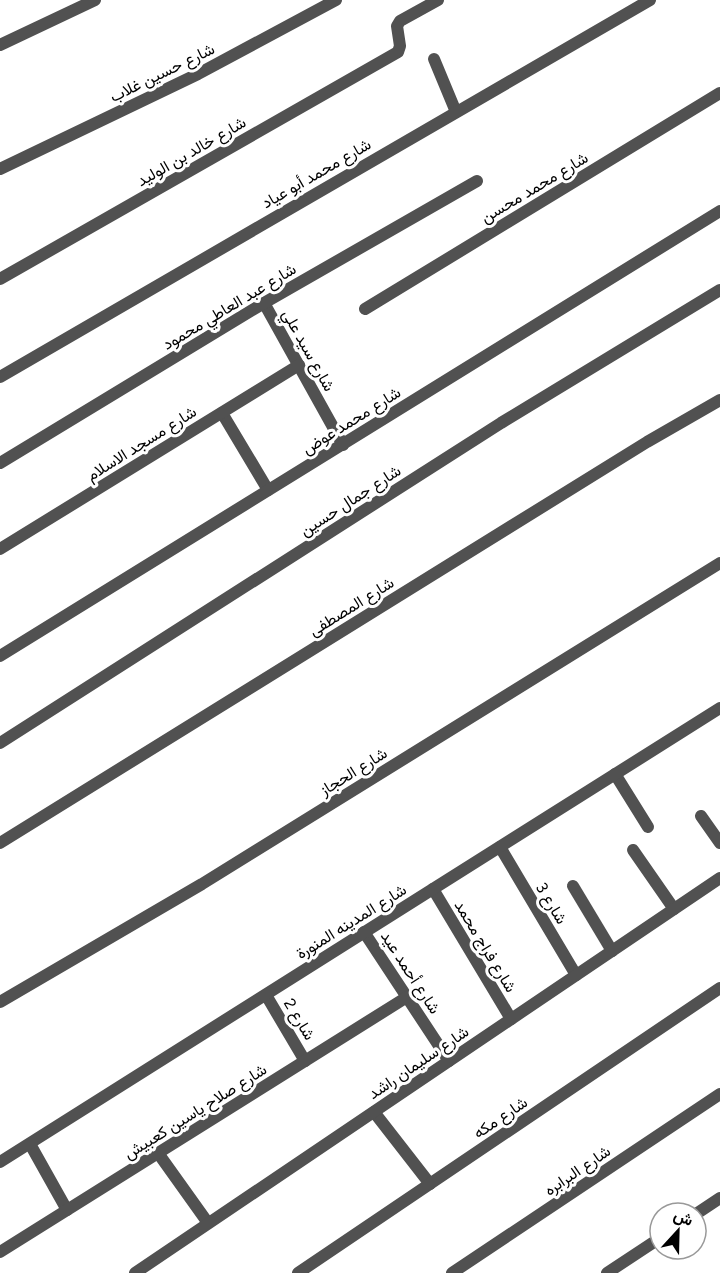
<svg xmlns="http://www.w3.org/2000/svg" width="720" height="1273" viewBox="0 0 720 1273" font-family="Figtree,Vazirmatn,sans-serif">
	<style>
		.lines { fill: none; stroke-linecap: round; stroke-linejoin: round }
		.minor { stroke: #515151; stroke-width: 12 }
		.labels { text-anchor: middle; stroke-width: 6; stroke-linejoin: round; paint-order: stroke }
		.street-label { font-size: 16px; fill: #000; stroke: #fff }
	</style>
	<rect width="100%" height="100%" fill="#fff"/>
	<g class="lines">
		<g class="minor">
			<path d="M0,45L95,0"/>
			<path d="M434,59L456,112"/>
			<path d="M0,169L198,74L336,0"/>
			<path d="M0,279L398,52L400,46L397,26L400,21L438,0"/>
			<path d="M264,303L343,445"/>
			<path d="M365,309L720,93"/>
			<path d="M0,377L650,0"/>
			<path d="M222,413L268,490"/>
			<path d="M0,463L264,303L477,181"/>
			<path d="M0,549L299,365"/>
			<path d="M0,656L720,211"/>
			<path d="M0,743L501,423L720,290"/>
			<path d="M615,774L648,827"/>
			<path d="M701,816L720,843"/>
			<path d="M0,843L647,442L720,400"/>
			<path d="M500,847L576,975"/>
			<path d="M633,850L674,909"/>
			<path d="M573,886L612,951"/>
			<path d="M433,889L511,1019"/>
			<path d="M364,932L449,1061"/>
			<path d="M266,995L305,1061"/>
			<path d="M0,1002L202,884L720,563"/>
			<path d="M374,1112L430,1184"/>
			<path d="M30,1144L67,1210"/>
			<path d="M158,1153L208,1223"/>
			<path d="M0,1162L720,708"/>
			<path d="M696,1214L720,1198"/>
			<path d="M0,1252L407,997"/>
			<path d="M135,1273L720,878"/>
			<path d="M298,1273L720,988"/>
			<path d="M452,1273L720,1094"/>
			<path d="M607,1273L660,1238"/>
		</g>
	</g>
	<g class="labels">
		<g class="street-label">
			<text transform="translate(162 72) rotate(-26)" y="6">شارع حسين غلاب</text>
			<text transform="translate(191 151) rotate(-30)" y="6">شارع خالد بن الوليد</text>
			<text transform="translate(316 173) rotate(-30)" y="6">شارع محمد أبو عياد</text>
			<text transform="translate(534 187) rotate(-31)" y="6">شارع محمد محسن</text>
			<text transform="translate(229 306) rotate(-31)" y="6">شارع عبد العاطي محمود</text>
			<text transform="translate(309 350) rotate(61)" y="6">شارع سيد علي</text>
			<text transform="translate(351 420) rotate(-32)" y="6">شارع محمد عوض</text>
			<text transform="translate(141 443) rotate(-32)" y="6">شارع مسجد الاسلام</text>
			<text transform="translate(350 500) rotate(-33)" y="6">شارع جمال حسين</text>
			<text transform="translate(351 606) rotate(-32)" y="6">شارع المصطفى</text>
			<text transform="translate(353 771) rotate(-32)" y="6">شارع الحجاز</text>
			<text transform="translate(552 903) rotate(59)" y="6">شارع 3</text>
			<text transform="translate(351 921) rotate(-32)" y="6">شارع المدينه المنورة</text>
			<text transform="translate(486 946) rotate(59)" y="6">شارع فراج محمد</text>
			<text transform="translate(411 972) rotate(57)" y="6">شارع أحمد عيد</text>
			<text transform="translate(300 1019) rotate(59)" y="6">شارع 2</text>
			<text transform="translate(418 1062) rotate(-34)" y="6">شارع سليمان راشد</text>
			<text transform="translate(195 1111) rotate(-32)" y="6">شارع صلاح ياسين كعبيش</text>
			<text transform="translate(500 1117) rotate(-34)" y="6">شارع مكه</text>
			<text transform="translate(577 1170) rotate(-34)" y="6">شارع البرابره</text>
		</g>
	</g>
	<g transform="translate(678 1231) rotate(22)"><circle r="28" fill="#ffffff" stroke="#999999" stroke-width="1.5"/>
	<path d="M0-4.5L10 22L0 15L-10 22Z" fill="#000000"/>
	<text y="-9" font-size="16" font-weight="bold" text-anchor="middle" fill="#000000">ش</text>
	</g>
</svg>
